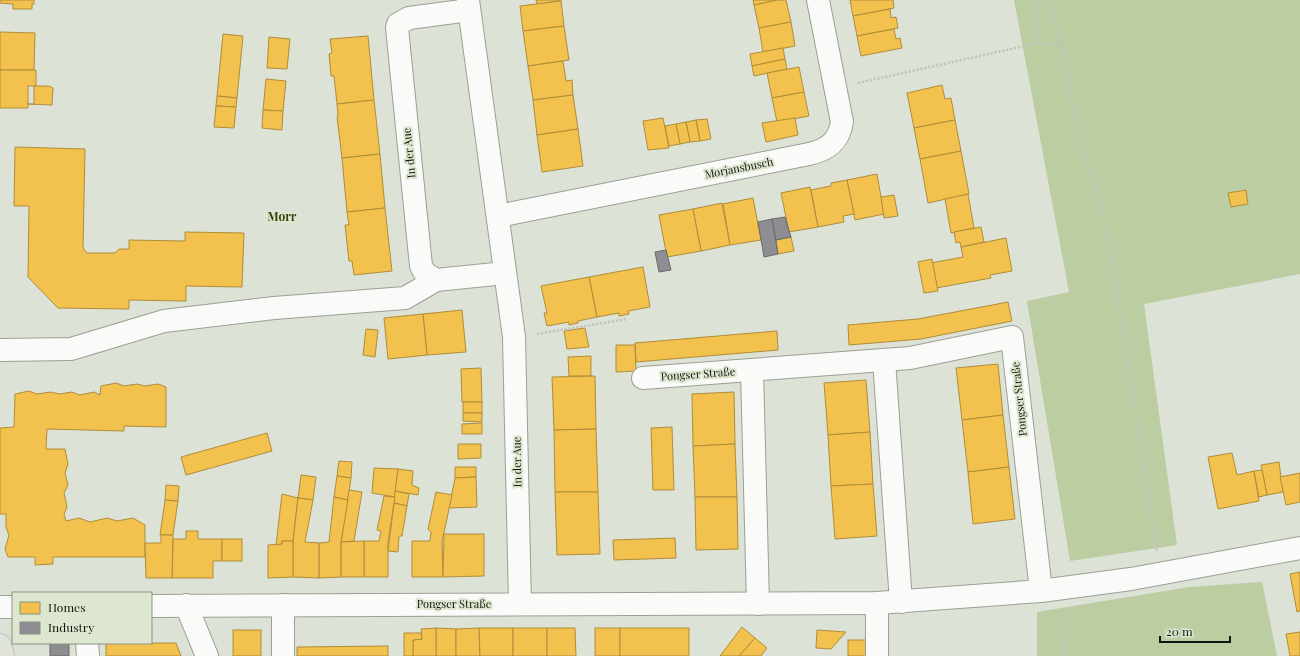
<svg xmlns="http://www.w3.org/2000/svg" width="1300" height="656" viewBox="0 0 1300 656" font-family="'Playfair Display',serif">
	<style>
		.green { fill: #bccda2 }
		.homes { fill: #f2c14e; stroke: #af8d3a }
		.industry { fill: #8d8d92; stroke: #68696a }
		.lines { fill: none; stroke-linecap: round; stroke-linejoin: round }
		.minor-casing { stroke: #9b9f95; stroke-width: 24 }
		.major-casing { stroke: #bec1bb; stroke-width: 24 }
		.path { stroke: #bfc1bc; stroke-width: 2.5; stroke-dasharray: 2 2; stroke-linecap: butt }
		.minor { stroke: #fafbf9; stroke-width: 22 }
		.major { stroke: #dfe3da; stroke-width: 22 }
		.labels { text-anchor: middle; stroke-width: 4; stroke-linejoin: round; paint-order: stroke }
		.street-label { font-size: 11px; fill: #12150d; stroke: #dde7d0 }
		.neighbourhood-label { font-size: 12px; font-weight: bold; fill: #32440f; stroke: #dde7d0 }
	</style>
	<rect width="100%" height="100%" fill="#dce2d5"/>
	<g class="green">
		<path d="M1014,0H1300V274L1144,304L1177,545L1070,561L1027,301L1069,292Z"/>
		<path d="M1262,582L1277,656H1037V612L1189,587Z"/>
	</g>
	<g class="homes">
		<path d="M0,0H34V4H32V9H13V4L0,3Z"/>
		<path d="M536,0H561V1L537,4Z"/>
		<path d="M753,0H778L754,5Z"/>
		<path d="M778,0H786L791,22L759,28L754,5Z"/>
		<path d="M850,0H893L894,8L853,16Z"/>
		<path d="M561,1L564,26L523,31L520,6Z"/>
		<path d="M890,9L891,18L896,17L898,28L857,36L853,16Z"/>
		<path d="M791,22L795,46L763,52L759,28Z"/>
		<path d="M564,26L569,60L528,66L523,31Z"/>
		<path d="M894,29L896,39L900,38L902,48L861,56L857,36Z"/>
		<path d="M0,32L35,33L34,70H0Z"/>
		<path d="M223,34L243,36L237,98L217,96Z"/>
		<path d="M368,36L374,100L337,104L334,76H331L329,54L332,53L330,39Z"/>
		<path d="M269,37L290,39L287,69L267,68Z"/>
		<path d="M783,48L785,59L752,66L750,54Z"/>
		<path d="M785,59L787,69L754,76L752,66Z"/>
		<path d="M563,61L566,81L572,80L573,95L533,100L528,66Z"/>
		<path d="M799,67L804,92L772,98L767,73Z"/>
		<path d="M0,70H36V86H28V108H0Z"/>
		<path d="M266,79L286,81L283,111L263,110Z"/>
		<path d="M942,85L945,99L951,98L955,120L914,128L907,93Z"/>
		<path d="M34,86H49L53,88L52,105L28,104H34Z"/>
		<path d="M804,92L809,116L777,122L772,98Z"/>
		<path d="M573,95L578,129L537,135L533,100Z"/>
		<path d="M217,96L237,98L236,107L216,106Z"/>
		<path d="M374,100L380,154L342,158L337,117H338L337,104Z"/>
		<path d="M216,106L236,107L234,128L214,127Z"/>
		<path d="M263,110L283,111L282,130L262,128Z"/>
		<path d="M663,118L669,148L648,150L643,121Z"/>
		<path d="M795,118L798,135L766,142L762,123Z"/>
		<path d="M707,119L711,139L700,141L696,120Z"/>
		<path d="M696,120L700,141L690,142L686,122Z"/>
		<path d="M955,120L961,151L920,159L914,128Z"/>
		<path d="M686,122L690,142L680,144L676,124Z"/>
		<path d="M676,124L680,144L669,146L665,126Z"/>
		<path d="M578,129L583,166L542,172L537,135Z"/>
		<path d="M15,147L85,149L83,248L87,253H115L119,249H129V240L185,241V232L244,233L242,287L186,286V301L129,300V309L58,308L28,277L29,206H14Z"/>
		<path d="M961,151L969,194L928,203L920,159Z"/>
		<path d="M380,154L385,208L347,212L342,158Z"/>
		<path d="M877,174L884,214L855,220L847,180Z"/>
		<path d="M847,180L854,214L843,216L844,222L818,227L811,190L831,186V183Z"/>
		<path d="M810,187L818,227L789,232L781,193Z"/>
		<path d="M1246,190L1248,204L1231,207L1228,193Z"/>
		<path d="M968,194L974,228L951,233L945,199Z"/>
		<path d="M894,195L898,216L884,218L881,197Z"/>
		<path d="M753,198L761,240L730,245L723,204Z"/>
		<path d="M722,203L730,245L701,251L693,209Z"/>
		<path d="M385,208L392,271L354,275L352,261H349L345,225H349L347,212Z"/>
		<path d="M693,209L701,251L667,257L659,215Z"/>
		<path d="M981,227L984,242L961,247L960,242L956,243L954,232Z"/>
		<path d="M791,237L794,251L778,254L776,240Z"/>
		<path d="M1006,238L1012,271L990,275L991,278L936,288L931,263L963,257L961,247Z"/>
		<path d="M932,259L938,291L924,293L918,262Z"/>
		<path d="M643,267L650,307L628,311L629,314L619,316V313L597,317L589,277Z"/>
		<path d="M589,277L597,317L578,321V323L569,325V322L547,326L544,313H547L541,286Z"/>
		<path d="M1008,302L1012,321L921,339L849,345L848,325L918,319Z"/>
		<path d="M462,310L466,352L427,355L423,314Z"/>
		<path d="M423,314L427,355L388,359L384,318Z"/>
		<path d="M585,328L589,347L567,349L564,331Z"/>
		<path d="M366,329L378,330L375,357L363,355Z"/>
		<path d="M777,331L778,350L636,362L635,343Z"/>
		<path d="M616,345H635L636,371L616,372Z"/>
		<path d="M591,356V376H569L568,357Z"/>
		<path d="M998,364L1003,415L962,420L956,368Z"/>
		<path d="M481,368L482,402H462L461,369Z"/>
		<path d="M595,376L596,429L554,430L552,377Z"/>
		<path d="M866,380L870,432L828,435L824,383Z"/>
		<path d="M116,383L124,386L137,384L145,386L158,384L166,387V427L124,426V431L47,429L46,449H65L68,464L65,473L68,485L64,493L67,507L64,514L66,521L79,518L90,522L107,518L117,521L133,518L145,525V557H53V564L35,565V557H8L5,549L9,535L6,527V514H0V428L14,427L15,394L29,391L37,394L51,392L59,394L72,392L80,395L94,392L100,395L101,386Z"/>
		<path d="M734,392L735,444L693,446L692,394Z"/>
		<rect x="463" y="402" width="19" height="11"/>
		<path d="M463,413H482V422L463,421Z"/>
		<path d="M1003,415L1009,467L968,472L962,420Z"/>
		<path d="M482,423V434H462V424Z"/>
		<path d="M672,427L674,490H653L651,428Z"/>
		<path d="M596,429L598,492H555L554,430Z"/>
		<path d="M870,432L873,484L831,486L828,435Z"/>
		<path d="M267,433L272,451L186,475L181,457Z"/>
		<path d="M458,444H481V458L458,459Z"/>
		<path d="M735,444L737,497H695L693,446Z"/>
		<path d="M1232,453L1237,475L1254,471L1259,501L1218,509L1208,457Z"/>
		<path d="M339,461L352,462L351,478L337,476Z"/>
		<path d="M1279,462L1283,492L1267,495L1261,465Z"/>
		<path d="M455,467H476V477L455,478Z"/>
		<path d="M1009,467L1015,519L973,524L968,472Z"/>
		<path d="M374,468L398,469L395,497L372,493Z"/>
		<path d="M398,469L413,471L412,485L419,488L418,495L395,491Z"/>
		<path d="M1262,470L1267,495L1259,497L1254,471Z"/>
		<path d="M1300,473V502L1286,505L1280,477Z"/>
		<path d="M301,475L316,477L313,500L298,498Z"/>
		<path d="M337,476L351,478L348,500L334,497Z"/>
		<path d="M476,477L477,507L449,508L455,478Z"/>
		<path d="M873,484L877,536L835,539L831,486Z"/>
		<path d="M166,485L179,486L178,501L165,500Z"/>
		<path d="M349,490L362,492L354,541L341,542Z"/>
		<path d="M395,491L409,494L407,506L394,503Z"/>
		<path d="M436,492L452,495L442,542L443,577H412V541H430L431,532L428,529Z"/>
		<path d="M555,492H598L600,554L557,555Z"/>
		<path d="M282,494L298,498L293,541H282V544L276,545Z"/>
		<path d="M384,496L395,497L388,542V577H364V541H379L381,531L377,530Z"/>
		<path d="M334,497L348,500L341,542V577L319,578V543L329,542Z"/>
		<path d="M695,497H737L738,549L696,550Z"/>
		<path d="M298,498L313,500L305,542L319,543V578L293,577V541Z"/>
		<path d="M165,500L178,501L173,535H160Z"/>
		<path d="M394,503L407,506L402,536H399L398,552L388,551Z"/>
		<path d="M186,531H198V539H222V561H213V578H172L173,539H186Z"/>
		<path d="M444,534H484V576L443,577Z"/>
		<path d="M161,535H173L172,578H146L145,543H161Z"/>
		<path d="M675,538L676,558L614,560L613,540Z"/>
		<rect x="222" y="539" width="20" height="22"/>
		<path d="M282,541H293V577L268,578V545L282,544Z"/>
		<path d="M364,541V577H341V542Z"/>
		<path d="M1300,572V611L1297,612L1290,574Z"/>
		<path d="M742,627L755,638L739,656H720Z"/>
		<path d="M436,628L456,629V656H436Z"/>
		<path d="M436,628V656H413V640L422,639L421,629Z"/>
		<path d="M479,628L480,656H456V629Z"/>
		<path d="M479,628H513V656H480Z"/>
		<rect x="513" y="628" width="34" height="28"/>
		<path d="M547,628H575L576,656H547Z"/>
		<rect x="595" y="628" width="25" height="28"/>
		<rect x="620" y="628" width="69" height="28"/>
		<rect x="233" y="630" width="28" height="26"/>
		<path d="M817,630L846,632L831,649L816,648Z"/>
		<path d="M1300,632V656H1290L1286,634Z"/>
		<path d="M404,633H421L422,639L413,640V656H404Z"/>
		<path d="M755,638L767,648L761,656H739Z"/>
		<rect x="848" y="640" width="20" height="16"/>
		<path d="M106,643H176L181,656H106Z"/>
		<path d="M388,646V656H297V647Z"/>
	</g>
	<g class="industry">
		<path d="M785,217L791,237L776,240L772,219Z"/>
		<path d="M772,219L778,254L764,257L758,222Z"/>
		<path d="M666,250L671,270L659,272L655,252Z"/>
		<rect x="50" y="643" width="19" height="13"/>
	</g>
	<g class="lines">
		<g class="minor-casing">
			<g id="minor">
				<path d="M468,0L514,337L520,604"/>
				<path d="M469,10L409,18L398,24L397,28L421,266L425,273L436,280L505,273"/>
				<path d="M498,216L809,154C827,150 839,142 842,122L818,0"/>
				<path d="M0,350L71,349L164,321L274,308L405,298L436,280"/>
				<path d="M884,360L901,602"/>
				<path d="M752,370L758,604"/>
				<path d="M643,378L910,358L1012,337L1041,591"/>
				<path d="M186,605L207,656"/>
				<path d="M151,606L877,603L1041,591L1131,579L1300,548"/>
				<path d="M0,607H13"/>
				<path d="M87,643L88,656"/>
				<path d="M283,656V605"/>
				<path d="M877,656V603"/>
			</g>
		</g>
		<g class="major-casing">
			<path id="major" d="M0,645L3,656"/>
		</g>
		<g class="path">
			<path d="M1049,0L1062,47"/>
			<path d="M1038,43H1050L1062,47L1070,80L1071,98L1087,163L1098,192L1113,265L1157,551"/>
			<path d="M858,83L1038,43V0"/>
			<path d="M537,334L627,319"/>
			<path d="M1061,611L1064,656"/>
		</g>
		<use href="#minor" class="minor"/>
		<use href="#major" class="major"/>
	</g>
	<g class="labels">
		<g class="street-label">
			<text transform="translate(409 153) rotate(-96)" y="4">In der Aue</text>
			<text transform="translate(739 168) rotate(-11)" y="4">Morjansbusch</text>
			<text transform="translate(698 374) rotate(-4)" y="4">Pongser Straße</text>
			<text transform="translate(1019 399) rotate(-96)" y="4">Pongser Straße</text>
			<text transform="translate(517 462) rotate(-91)" y="4">In der Aue</text>
			<text x="454" y="608">Pongser Straße</text>
		</g>
		<g class="neighbourhood-label">
			<text x="282" y="221">Morr</text>
		</g>
	</g>
	<rect x="12" y="592" width="140" height="52" fill="#dde7d0" stroke="#8c9382"/>
	<rect x="20" y="602" width="20" height="12" fill="#f2c14e" stroke="#8c9382"/>
	<text x="48" y="612" font-size="12" fill="#12150d">Homes</text>
	<rect x="20" y="622" width="20" height="12" fill="#8d8d92" stroke="#8c9382"/>
	<text x="48" y="632" font-size="12" fill="#12150d">Industry</text>
	<path d="M1160 636v6h70v-6" fill="none" stroke="#12150d" stroke-width="2"/>
	<text x="1166" y="636" font-size="12" fill="#12150d" stroke="#dde7d0" stroke-width="3" paint-order="stroke">20 m</text>
</svg>
